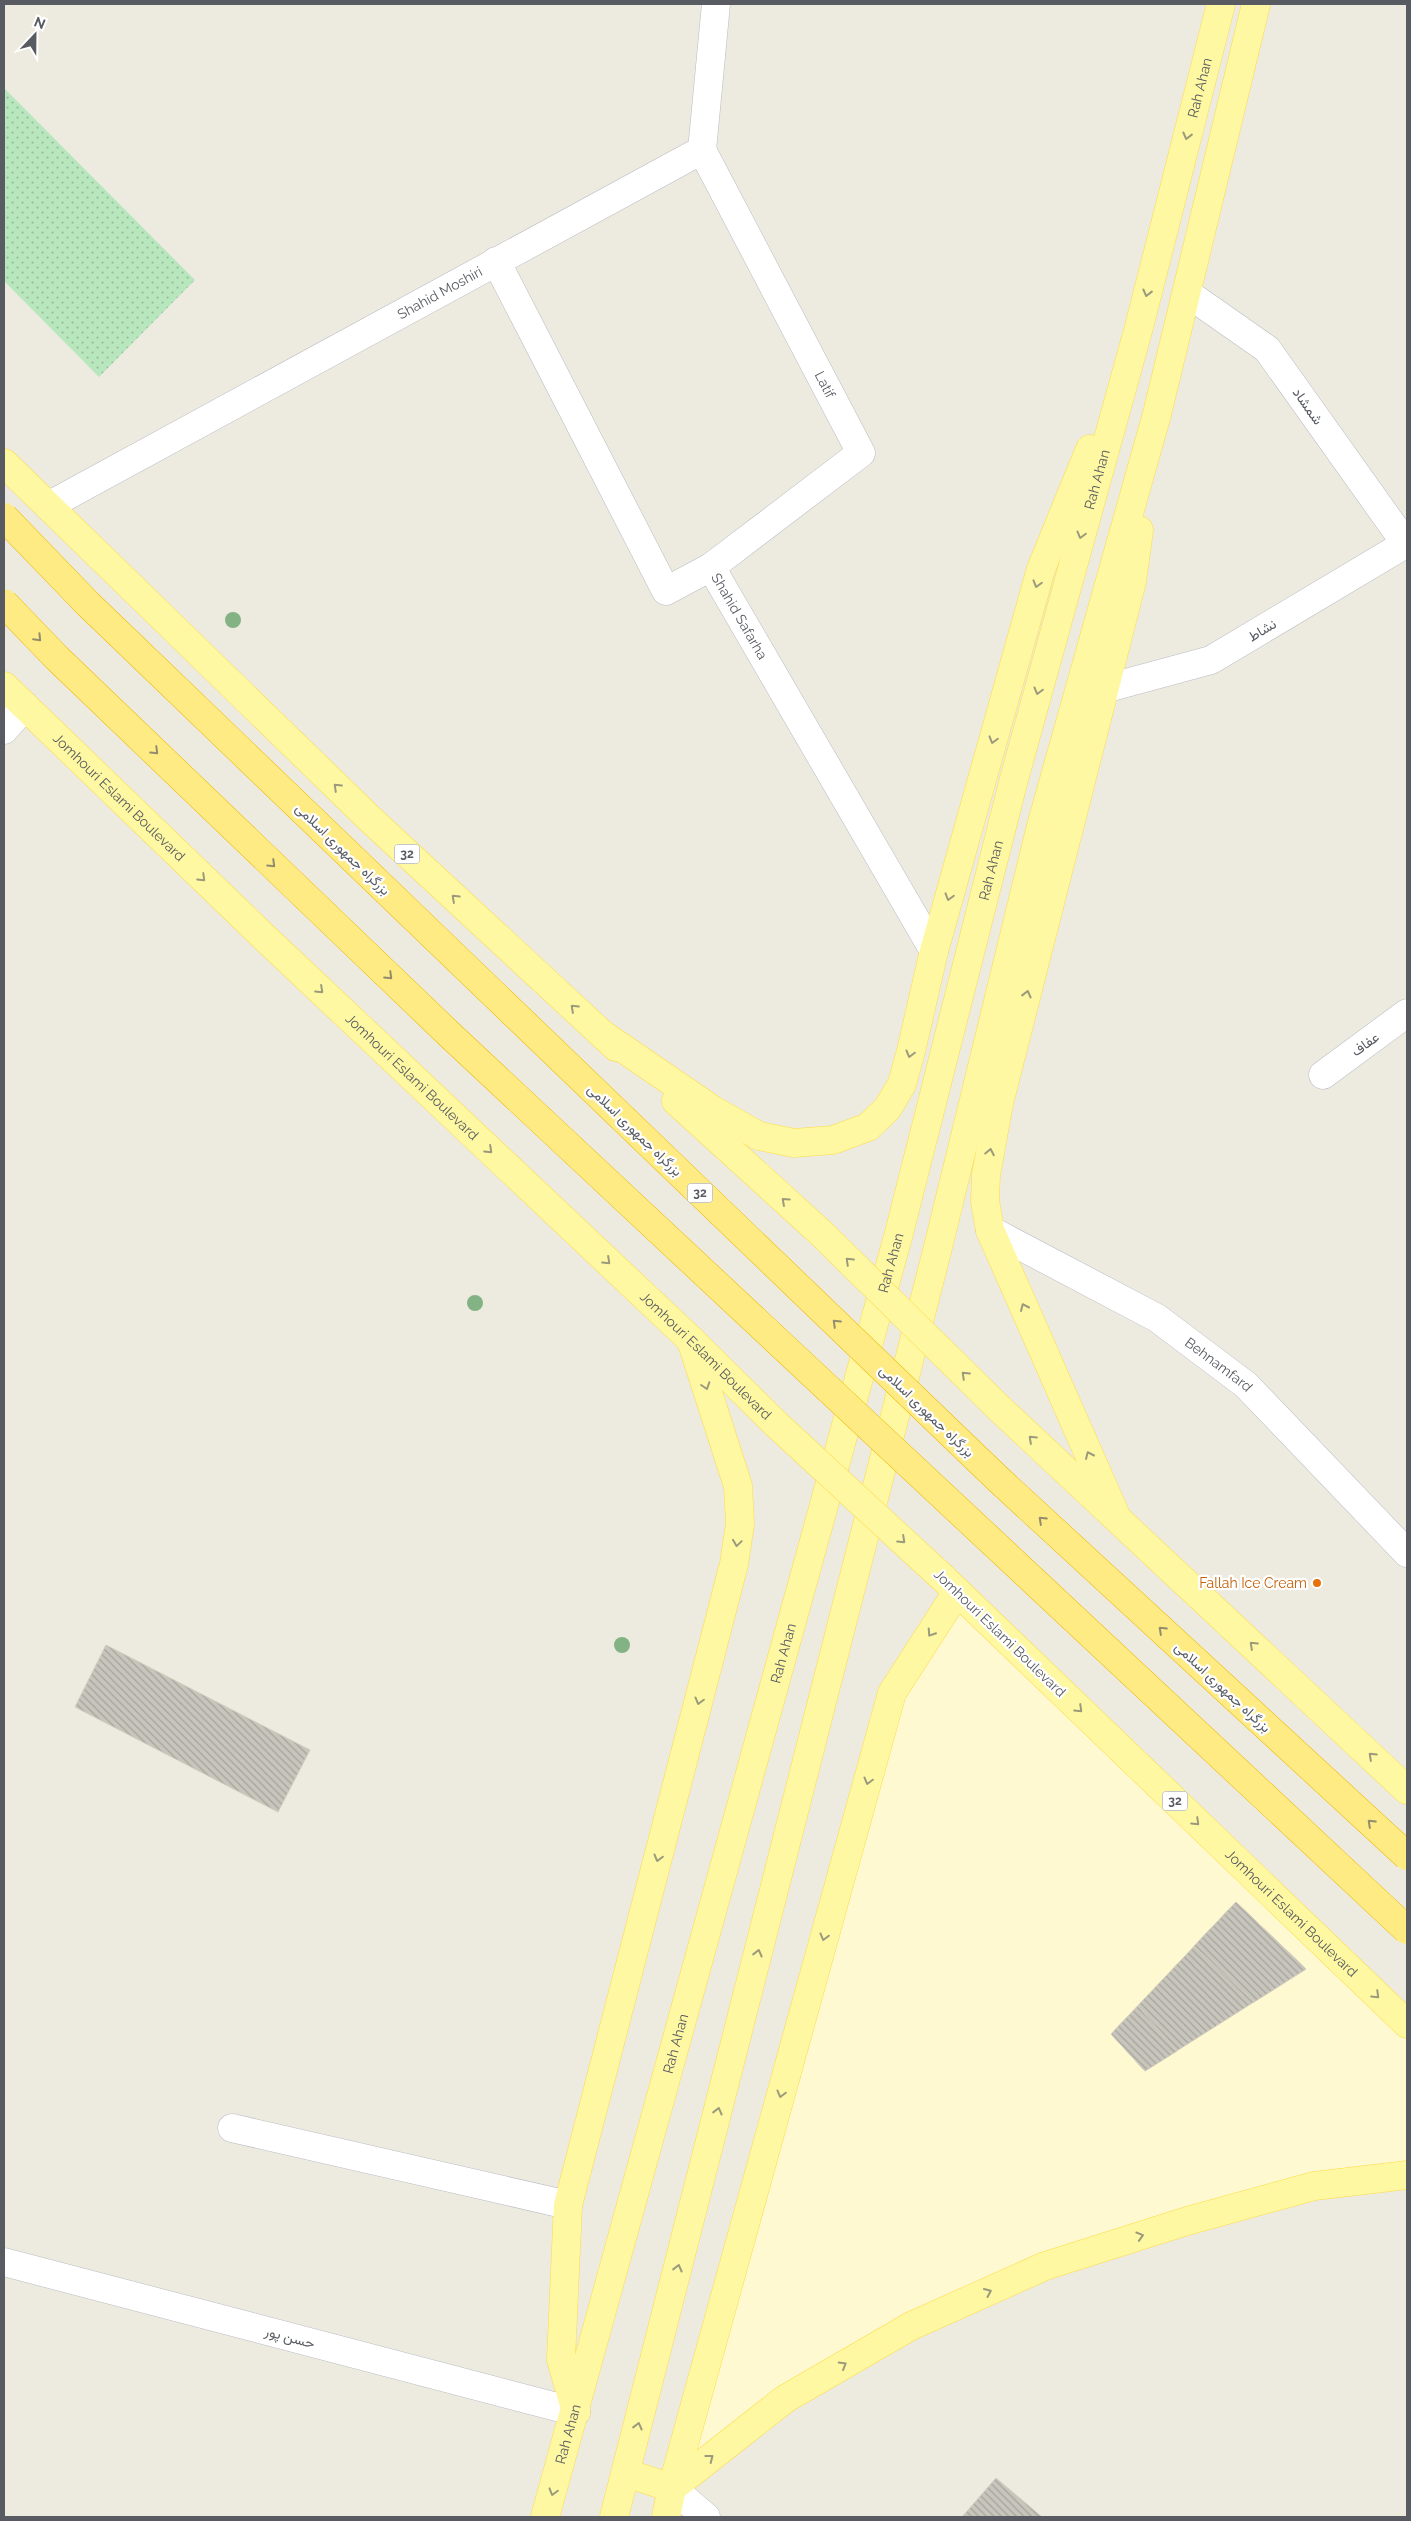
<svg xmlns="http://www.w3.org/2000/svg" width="1411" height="2521" viewBox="0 0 1411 2521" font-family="Raleway,Vazirmatn,sans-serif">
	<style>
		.commercial { fill: #fff9d2 }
		.grass { fill: url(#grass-dots) }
		.building { fill: url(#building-back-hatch); stroke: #d2cdbd }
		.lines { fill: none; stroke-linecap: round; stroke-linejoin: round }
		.minor-casing { stroke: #babcc3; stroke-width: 29 }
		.major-casing { stroke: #fddb47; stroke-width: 29 }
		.minor { stroke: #fff; stroke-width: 28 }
		.major { stroke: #fff8a2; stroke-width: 28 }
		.major-bridge-casing { stroke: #fddb47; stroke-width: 29; stroke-linecap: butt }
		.highway-bridge-casing { stroke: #ecb800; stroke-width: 29; stroke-linecap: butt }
		.major-bridge { stroke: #fff8a2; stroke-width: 28 }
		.highway-bridge { stroke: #ffeb84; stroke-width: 28 }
		.tree { fill: #83b384 }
		.oneway { stroke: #9b9a7c }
		.oneway2 { stroke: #928d6e }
		.food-dot { fill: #e8710a; stroke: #fff; stroke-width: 2 }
		.labels { text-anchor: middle; stroke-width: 4.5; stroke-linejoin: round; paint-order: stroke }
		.shield { fill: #fff; stroke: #8a8c91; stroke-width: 1 }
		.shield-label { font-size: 12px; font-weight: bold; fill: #585b62 }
		.street-label { font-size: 14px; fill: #585b62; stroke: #fff }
		.food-label { font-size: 14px; fill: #c56008; stroke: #fff; text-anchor: end }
	</style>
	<defs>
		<pattern id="grass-dots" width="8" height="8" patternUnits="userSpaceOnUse" patternTransform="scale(1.25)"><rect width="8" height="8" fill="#b8e7bd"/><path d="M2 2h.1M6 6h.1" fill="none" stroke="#98be9d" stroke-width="1.8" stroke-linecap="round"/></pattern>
		<pattern id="building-back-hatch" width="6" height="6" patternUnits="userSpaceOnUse" patternTransform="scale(1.25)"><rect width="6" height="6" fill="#c8c5bc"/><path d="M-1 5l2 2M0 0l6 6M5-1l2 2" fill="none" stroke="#a5a39c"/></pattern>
	</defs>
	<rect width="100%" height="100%" fill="#edebdf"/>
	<path class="commercial" d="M957,1592L1407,2024V2175L1314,2186L911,2326L672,2488L892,1693Z"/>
	<path class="grass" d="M4,88L195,280L99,377L4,281Z"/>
	<g class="building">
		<path d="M106,1645L310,1750L278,1812L75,1707Z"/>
		<path d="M1236,1902L1306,1969L1145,2071L1111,2034Z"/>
		<path d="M1236,1902L1306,1969L1254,2002L1194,1946Z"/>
		<path d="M1138,2006L1177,2051L1145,2071L1111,2034Z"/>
		<path d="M996,2478L1042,2517H962Z"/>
	</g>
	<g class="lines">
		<g class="minor-casing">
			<g id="minor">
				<path id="s1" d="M702,150L861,453L711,567"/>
				<path id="s2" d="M496,261L666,591L711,567L934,951"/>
				<path d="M1187,293L1267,349L1406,544"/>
				<path id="s3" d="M48,506L702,150L716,4"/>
				<path d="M1104,689L1211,660L1407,543"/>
				<path d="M4,730L25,706"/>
				<path d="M1323,1075L1407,1013"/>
				<path id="s4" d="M990,1230L1157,1318L1246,1385L1407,1553"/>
				<path d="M232,2128L568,2205"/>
				<path d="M4,2262L576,2412"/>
				<path d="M672,2488L706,2517"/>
			</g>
		</g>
		<g class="major-casing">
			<g id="major">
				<path d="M4,463L370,819L616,1047"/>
				<path id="s5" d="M4,686L263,936L691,1340L776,1424"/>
				<path d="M602,1034L713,1110L759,1136L794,1143L833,1140L868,1127L887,1109L902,1084L911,1051L934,951L1041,569L1090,449"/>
				<path d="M676,1101L821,1233"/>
				<path d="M1000,1409L1407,1790"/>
				<path d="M1116,1516L990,1230L985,1201L986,1175L999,1103L1132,581L1139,530"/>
				<path id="s6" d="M944,1579L1407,2024"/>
				<path d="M576,2412L561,2359L568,2205L734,1564L740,1524L738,1486L691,1340"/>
				<path d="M626,2473L672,2488"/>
				<path d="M672,2488L785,2399L911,2326L1045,2266L1187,2221L1314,2186L1407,2175"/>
				<path id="s7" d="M545,2517L899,1233L1014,779L1139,327L1221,4"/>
				<path d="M614,2517L938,1247L1041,826L1157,414L1256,4"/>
				<path d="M666,2517L672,2488L892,1693L957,1592"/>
			</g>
		</g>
		<use href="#minor" class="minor"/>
		<use href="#major" class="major"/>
		<g class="major-bridge-casing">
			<g id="major-bridge">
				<path d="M821,1233L1000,1409"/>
				<path d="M776,1424L943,1578"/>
			</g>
		</g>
		<g class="highway-bridge-casing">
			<g id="highway-bridge">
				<path d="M4,517L88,604L998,1479L1407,1856"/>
				<path d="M4,603L57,658L450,1035L1407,1930"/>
			</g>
		</g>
		<use href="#major-bridge" class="major-bridge"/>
		<use href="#highway-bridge" class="highway-bridge"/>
	</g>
	<g class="tree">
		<circle cx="233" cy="620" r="8"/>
		<circle cx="475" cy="1303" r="8"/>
		<circle cx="622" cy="1645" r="8"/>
	</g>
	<defs><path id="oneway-chevron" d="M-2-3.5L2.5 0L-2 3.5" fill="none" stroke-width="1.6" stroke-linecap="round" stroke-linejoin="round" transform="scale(1.25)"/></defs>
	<g class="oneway">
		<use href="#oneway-chevron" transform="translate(1187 136) rotate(104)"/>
		<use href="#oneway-chevron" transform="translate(1147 293) rotate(104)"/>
		<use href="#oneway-chevron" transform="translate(1081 535) rotate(105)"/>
		<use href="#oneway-chevron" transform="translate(1037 584) rotate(106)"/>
		<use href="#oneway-chevron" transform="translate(1038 691) rotate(105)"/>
		<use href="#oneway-chevron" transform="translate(993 740) rotate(106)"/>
		<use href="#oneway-chevron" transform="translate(337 787) rotate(-136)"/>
		<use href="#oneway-chevron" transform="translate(202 878) rotate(44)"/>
		<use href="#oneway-chevron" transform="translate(949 897) rotate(106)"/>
		<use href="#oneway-chevron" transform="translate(455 898) rotate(-137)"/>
		<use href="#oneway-chevron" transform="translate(320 990) rotate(43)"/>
		<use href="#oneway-chevron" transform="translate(1027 994) rotate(-76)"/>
		<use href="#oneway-chevron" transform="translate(574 1008) rotate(-137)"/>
		<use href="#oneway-chevron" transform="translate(910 1054) rotate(105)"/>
		<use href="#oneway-chevron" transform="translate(489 1150) rotate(43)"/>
		<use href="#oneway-chevron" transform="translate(990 1152) rotate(-79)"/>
		<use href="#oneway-chevron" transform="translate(785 1201) rotate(-138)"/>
		<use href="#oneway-chevron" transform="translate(607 1261) rotate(43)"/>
		<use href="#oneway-chevron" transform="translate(849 1261) rotate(-136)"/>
		<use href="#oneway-chevron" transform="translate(1024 1307) rotate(-114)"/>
		<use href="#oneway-chevron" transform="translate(965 1375) rotate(-136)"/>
		<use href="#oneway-chevron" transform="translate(706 1386) rotate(72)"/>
		<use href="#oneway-chevron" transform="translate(1032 1439) rotate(-137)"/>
		<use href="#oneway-chevron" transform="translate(1089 1455) rotate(-114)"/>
		<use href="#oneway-chevron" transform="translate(902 1540) rotate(43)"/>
		<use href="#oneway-chevron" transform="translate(737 1543) rotate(98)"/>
		<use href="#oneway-chevron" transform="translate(931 1633) rotate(123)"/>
		<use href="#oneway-chevron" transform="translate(1253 1645) rotate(-137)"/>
		<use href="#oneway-chevron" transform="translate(699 1701) rotate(105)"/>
		<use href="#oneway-chevron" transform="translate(1079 1709) rotate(44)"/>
		<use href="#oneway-chevron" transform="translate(1372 1756) rotate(-137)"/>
		<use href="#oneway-chevron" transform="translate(868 1781) rotate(105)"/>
		<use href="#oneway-chevron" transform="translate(1196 1822) rotate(44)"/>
		<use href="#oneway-chevron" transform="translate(658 1858) rotate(105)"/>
		<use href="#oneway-chevron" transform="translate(824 1937) rotate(105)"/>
		<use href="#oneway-chevron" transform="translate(758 1953) rotate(-76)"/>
		<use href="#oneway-chevron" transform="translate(1376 1995) rotate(44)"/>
		<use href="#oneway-chevron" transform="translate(781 2094) rotate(105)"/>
		<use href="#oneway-chevron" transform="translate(718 2111) rotate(-76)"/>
		<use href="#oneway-chevron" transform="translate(1140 2236) rotate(-17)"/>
		<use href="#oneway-chevron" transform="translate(678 2268) rotate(-76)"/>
		<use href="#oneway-chevron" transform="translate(988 2292) rotate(-24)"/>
		<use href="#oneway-chevron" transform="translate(843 2365) rotate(-30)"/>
		<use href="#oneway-chevron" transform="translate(638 2426) rotate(-76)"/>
		<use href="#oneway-chevron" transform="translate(710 2458) rotate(-38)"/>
		<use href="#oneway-chevron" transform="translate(553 2492) rotate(106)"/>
	</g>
	<g class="oneway2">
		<use href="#oneway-chevron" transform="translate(38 638) rotate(46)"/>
		<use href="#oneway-chevron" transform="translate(155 751) rotate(44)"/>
		<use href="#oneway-chevron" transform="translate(272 864) rotate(44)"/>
		<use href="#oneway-chevron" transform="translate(389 976) rotate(44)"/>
		<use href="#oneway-chevron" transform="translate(836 1323) rotate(-136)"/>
		<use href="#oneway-chevron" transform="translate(1042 1520) rotate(-137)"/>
		<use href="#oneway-chevron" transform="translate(1162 1630) rotate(-137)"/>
		<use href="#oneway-chevron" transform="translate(1371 1823) rotate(-137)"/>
	</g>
	<circle class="food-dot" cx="1317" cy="1583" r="5"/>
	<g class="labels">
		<g class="shield">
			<rect x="394.5" y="844.5" width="25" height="19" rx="4"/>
			<rect x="687.5" y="1183.5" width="25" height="19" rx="4"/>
			<rect x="1162.5" y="1791.5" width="25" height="19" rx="4"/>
		</g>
		<g class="shield-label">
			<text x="407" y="858">32</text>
			<text x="700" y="1197">32</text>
			<text x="1175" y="1805">32</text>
		</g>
		<g class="street-label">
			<text dy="5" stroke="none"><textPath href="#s7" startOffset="2516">Rah Ahan</textPath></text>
			<text dy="5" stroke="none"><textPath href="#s3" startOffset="446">Shahid Moshiri</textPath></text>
			<text dy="5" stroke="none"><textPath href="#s1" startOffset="265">Latif</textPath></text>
			<text transform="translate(1308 406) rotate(55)" y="5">شمشاد</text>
			<text dy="5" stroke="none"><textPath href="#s7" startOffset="2111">Rah Ahan</textPath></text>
			<text dy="5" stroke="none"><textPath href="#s2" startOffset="479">Shahid Safarha</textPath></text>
			<text transform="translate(1262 630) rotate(-31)" y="5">نشاط</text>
			<text dy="5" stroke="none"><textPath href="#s5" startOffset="160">Jomhouri Eslami Boulevard</textPath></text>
			<text transform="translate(343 849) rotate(44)" y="5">بزرگراه جمهوری اسلامی</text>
			<text dy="5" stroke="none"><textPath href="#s7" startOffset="1706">Rah Ahan</textPath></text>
			<text transform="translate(1365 1044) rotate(-36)" y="5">عفاف</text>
			<text dy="5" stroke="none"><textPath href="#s5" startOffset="565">Jomhouri Eslami Boulevard</textPath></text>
			<text transform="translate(635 1130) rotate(44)" y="5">بزرگراه جمهوری اسلامی</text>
			<text dy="5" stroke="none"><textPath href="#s7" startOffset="1301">Rah Ahan</textPath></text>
			<text dy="5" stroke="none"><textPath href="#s5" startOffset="970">Jomhouri Eslami Boulevard</textPath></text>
			<text dy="5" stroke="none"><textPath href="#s4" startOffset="266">Behnamfard</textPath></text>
			<text transform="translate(927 1411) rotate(44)" y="5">بزرگراه جمهوری اسلامی</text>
			<text transform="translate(1000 1633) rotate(44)" y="5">Jomhouri Eslami Boulevard</text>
			<text dy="5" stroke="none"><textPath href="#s7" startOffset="896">Rah Ahan</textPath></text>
			<text transform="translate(1223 1687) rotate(43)" y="5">بزرگراه جمهوری اسلامی</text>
			<text dy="5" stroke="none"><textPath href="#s6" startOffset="482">Jomhouri Eslami Boulevard</textPath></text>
			<text dy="5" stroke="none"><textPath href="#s7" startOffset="491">Rah Ahan</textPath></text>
			<text transform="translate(290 2337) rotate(15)" y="5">حسن پور</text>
			<text dy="5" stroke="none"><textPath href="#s7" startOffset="86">Rah Ahan</textPath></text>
		</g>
		<g class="food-label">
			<text x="1307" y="1588">Fallah Ice Cream</text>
		</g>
	</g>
	<rect width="1411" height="2521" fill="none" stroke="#585b62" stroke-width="10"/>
	<g transform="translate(35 35) rotate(22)" stroke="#ffffff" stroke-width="4" paint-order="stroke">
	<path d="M0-4L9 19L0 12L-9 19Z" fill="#585b62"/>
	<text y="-8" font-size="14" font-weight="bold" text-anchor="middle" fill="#585b62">N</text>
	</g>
</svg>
